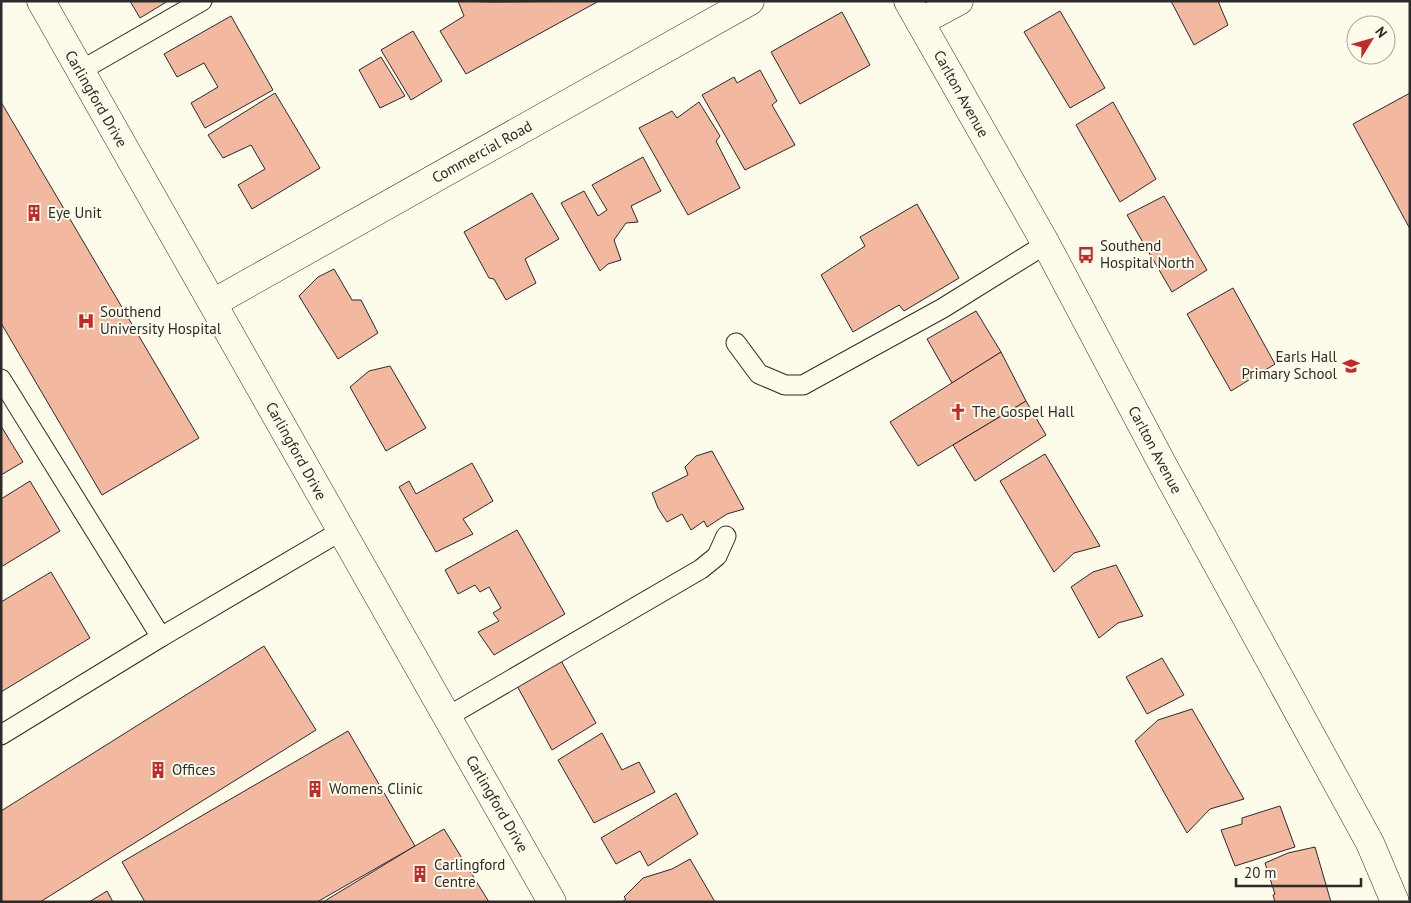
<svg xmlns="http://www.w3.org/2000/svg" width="1411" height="903" viewBox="0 0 1411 903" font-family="'PT Sans',sans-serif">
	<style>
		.building { fill: #f2b8a0; stroke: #2b2b2b }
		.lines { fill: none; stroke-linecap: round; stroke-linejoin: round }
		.service-casing { stroke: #2b2b2b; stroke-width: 21 }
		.minor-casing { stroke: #2b2b2b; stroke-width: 29 }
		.tertiary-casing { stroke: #2b2b2b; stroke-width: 29 }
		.service { stroke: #fdfbea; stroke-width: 19 }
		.minor { stroke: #fdfbea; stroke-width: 28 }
		.tertiary { stroke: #fdfbea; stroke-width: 28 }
		.labels { text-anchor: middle; stroke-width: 4; stroke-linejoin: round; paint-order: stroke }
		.street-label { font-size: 15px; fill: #2b2b2b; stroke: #fdfbea }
		.poi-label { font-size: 15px; fill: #2b2b2b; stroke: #fdfbea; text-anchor: start }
	</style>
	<rect width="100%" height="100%" fill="#fdfbea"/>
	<g class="building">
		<path d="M130,1H168L140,18Z"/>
		<path d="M458,1L492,2L599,1L466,74L440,31L464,16Z"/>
		<path d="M1171,1H1218L1228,25L1194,45Z"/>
		<path d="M1060,11L1105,88L1070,108L1024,32Z"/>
		<path d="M842,12L870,65L800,104L771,52Z"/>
		<path d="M231,16L273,90L205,128L191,103L218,87L204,63L177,77L164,54Z"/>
		<path d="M413,31L442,81L411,100L381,50Z"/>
		<path d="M381,57L405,96L380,108L359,70Z"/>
		<path d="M760,70L777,101L772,105L795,145L745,170L702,95L734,77L737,83Z"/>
		<path d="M275,93L320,168L252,209L238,185L265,169L251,145L223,158L208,135Z"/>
		<path d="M1410,93V229L1353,124Z"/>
		<path d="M1,102L199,438L102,495L1,323Z"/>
		<path d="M699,102L720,136L716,141L740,188L688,215L639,128L672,111L677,118Z"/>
		<path d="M1113,102L1156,179L1120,202L1076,125Z"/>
		<path d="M643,157L661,191L631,206L638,222L626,223L614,240L621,260L608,264L600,271L561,203L584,191L598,216L607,210L592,185Z"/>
		<path d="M532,193L559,239L525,259L536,283L506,300L494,279L489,278L464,232Z"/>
		<path d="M1164,196L1207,270L1172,292L1127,215Z"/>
		<path d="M917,204L959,278L904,311L899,305L853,332L821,275L865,246L860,237Z"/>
		<path d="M334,269L352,300H361L378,333L338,359L299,296L318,277Z"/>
		<path d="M1233,288L1275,364L1231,391L1187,314Z"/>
		<path d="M976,311L1001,352L952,383L927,339Z"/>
		<path d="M1001,352L1026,401L918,466L890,422Z"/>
		<path d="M390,366L426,428L386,451L350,387L369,371Z"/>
		<path d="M1026,401L1046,435L975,481L953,445Z"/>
		<path d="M1,426L23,462L1,475Z"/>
		<path d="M712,451L744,509L727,514L707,527L704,521L691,530L682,514L667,522L658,508L652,493L688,475L685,467L696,456Z"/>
		<path d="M1045,454L1100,546L1074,553L1054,572L1000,481Z"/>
		<path d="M472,463L493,501L463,519L473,534L436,552L399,487L409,481L416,494Z"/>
		<path d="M30,481L60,531L1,567V499Z"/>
		<path d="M517,530L565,614L494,655L478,632L499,621L493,613L501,608L489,587L480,592L475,585L458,594L445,570Z"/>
		<path d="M1116,565L1143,616L1118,623L1099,638L1071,587L1093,572Z"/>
		<path d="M51,572L90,638L1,692V602Z"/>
		<path d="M264,646L316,730L40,902H1V811Z"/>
		<path d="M1162,658L1184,695L1147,714L1126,677Z"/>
		<path d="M560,659L596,723L552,750L516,684Z"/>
		<path d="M1192,709L1244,799L1210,809L1187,833L1135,741L1158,720Z"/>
		<path d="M348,731L415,846L317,902H145L122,862Z"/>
		<path d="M602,733L622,770L639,762L655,792L594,823L558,760Z"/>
		<path d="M676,793L698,834L648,866L640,851L616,864L601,838Z"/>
		<path d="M1280,806L1295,847L1235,866L1221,830L1242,824V818Z"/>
		<path d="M444,829L489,902H323L415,846Z"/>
		<path d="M1315,847L1331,902H1275L1273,895L1275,894L1265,863L1288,853Z"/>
		<path d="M690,859L715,902H622L626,899L624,897L643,878L672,869Z"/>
		<path d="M107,891L113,902H89Z"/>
	</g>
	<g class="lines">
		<g class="service-casing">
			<g id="service">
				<path d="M80,71L202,1"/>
				<path d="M736,343L759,374L785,385H803L943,308L1046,244"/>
				<path d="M1,379L161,637L341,531"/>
				<path d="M447,717L701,569L717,556L726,536"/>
				<path d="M1,735L161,637"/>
			</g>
		</g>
		<g class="minor-casing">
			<g id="minor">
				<path d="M41,1L552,902"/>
				<path d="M920,22L959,1"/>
				<path d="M213,303L750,1"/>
			</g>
		</g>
		<g class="tertiary-casing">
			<path id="tertiary" d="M908,1L1046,244L1164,467L1370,843L1395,902"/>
		</g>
		<use href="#service" class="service"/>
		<use href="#minor" class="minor"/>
		<use href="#tertiary" class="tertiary"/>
	</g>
	<defs>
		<g id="building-bare" transform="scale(1.35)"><path d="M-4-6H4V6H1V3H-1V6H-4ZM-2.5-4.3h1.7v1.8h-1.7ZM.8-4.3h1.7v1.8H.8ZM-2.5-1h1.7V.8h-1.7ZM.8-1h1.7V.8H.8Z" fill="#c62828" stroke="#fdfbea" stroke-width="2.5" paint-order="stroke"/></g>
		<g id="bus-bare" transform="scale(1.35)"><path d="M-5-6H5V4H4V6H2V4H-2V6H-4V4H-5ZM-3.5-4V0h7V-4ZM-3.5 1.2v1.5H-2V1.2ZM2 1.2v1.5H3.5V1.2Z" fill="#c62828" stroke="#fdfbea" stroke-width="2.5" paint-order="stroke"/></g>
		<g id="hospital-bare" transform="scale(1.35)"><path d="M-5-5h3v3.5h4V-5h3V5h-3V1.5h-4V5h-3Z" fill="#c62828" stroke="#fdfbea" stroke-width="2.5" paint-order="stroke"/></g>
		<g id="school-bare" transform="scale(1.35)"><path d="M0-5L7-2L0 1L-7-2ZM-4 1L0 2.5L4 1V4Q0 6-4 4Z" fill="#c62828" stroke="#fdfbea" stroke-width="2.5" paint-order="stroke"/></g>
		<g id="church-bare" transform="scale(1.35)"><path d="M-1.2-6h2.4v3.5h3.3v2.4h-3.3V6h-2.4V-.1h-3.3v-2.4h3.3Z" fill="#c62828" stroke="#fdfbea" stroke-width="2.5" paint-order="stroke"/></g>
	</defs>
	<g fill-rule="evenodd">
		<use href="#building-bare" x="34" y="213"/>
		<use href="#bus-bare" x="1086" y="255"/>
		<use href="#hospital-bare" x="86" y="321"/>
		<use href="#school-bare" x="1351" y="366"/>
		<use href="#church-bare" x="958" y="412"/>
		<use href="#building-bare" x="158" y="770"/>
		<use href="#building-bare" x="315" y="789"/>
		<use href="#building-bare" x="420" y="874"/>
	</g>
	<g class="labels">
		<g class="street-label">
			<text transform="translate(961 94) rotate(61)" y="5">Carlton Avenue</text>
			<text transform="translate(96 99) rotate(60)" y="5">Carlingford Drive</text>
			<text transform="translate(482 152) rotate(-29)" y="5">Commercial Road</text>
			<text transform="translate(1155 450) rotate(62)" y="5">Carlton Avenue</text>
			<text transform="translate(296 451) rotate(61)" y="5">Carlingford Drive</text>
			<text transform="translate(497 804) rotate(60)" y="5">Carlingford Drive</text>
		</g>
		<g class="poi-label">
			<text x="48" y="218">Eye Unit</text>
			<text x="1100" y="251">Southend<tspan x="1100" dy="17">Hospital North</tspan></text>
			<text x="100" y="317">Southend<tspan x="100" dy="17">University Hospital</tspan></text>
			<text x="1337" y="362" text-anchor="end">Earls Hall<tspan x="1337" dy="17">Primary School</tspan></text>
			<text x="972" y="417">The Gospel Hall</text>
			<text x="172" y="775">Offices</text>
			<text x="329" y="794">Womens Clinic</text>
			<text x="434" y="870">Carlingford<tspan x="434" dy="17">Centre</tspan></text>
		</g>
	</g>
	<rect width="1411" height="903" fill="none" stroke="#2b2b2b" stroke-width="5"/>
	<g transform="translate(1371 40) rotate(53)"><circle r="24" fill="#fdfbea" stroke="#a9a89e"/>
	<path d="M0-4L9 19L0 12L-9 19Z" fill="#c62828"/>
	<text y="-8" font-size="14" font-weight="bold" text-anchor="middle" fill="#2b2b2b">N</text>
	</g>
	<path d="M1236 878v8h125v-8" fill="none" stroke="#2b2b2b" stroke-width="2.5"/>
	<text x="1244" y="878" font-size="15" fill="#2b2b2b" stroke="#fdfbea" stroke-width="4" paint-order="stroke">20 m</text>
</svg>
